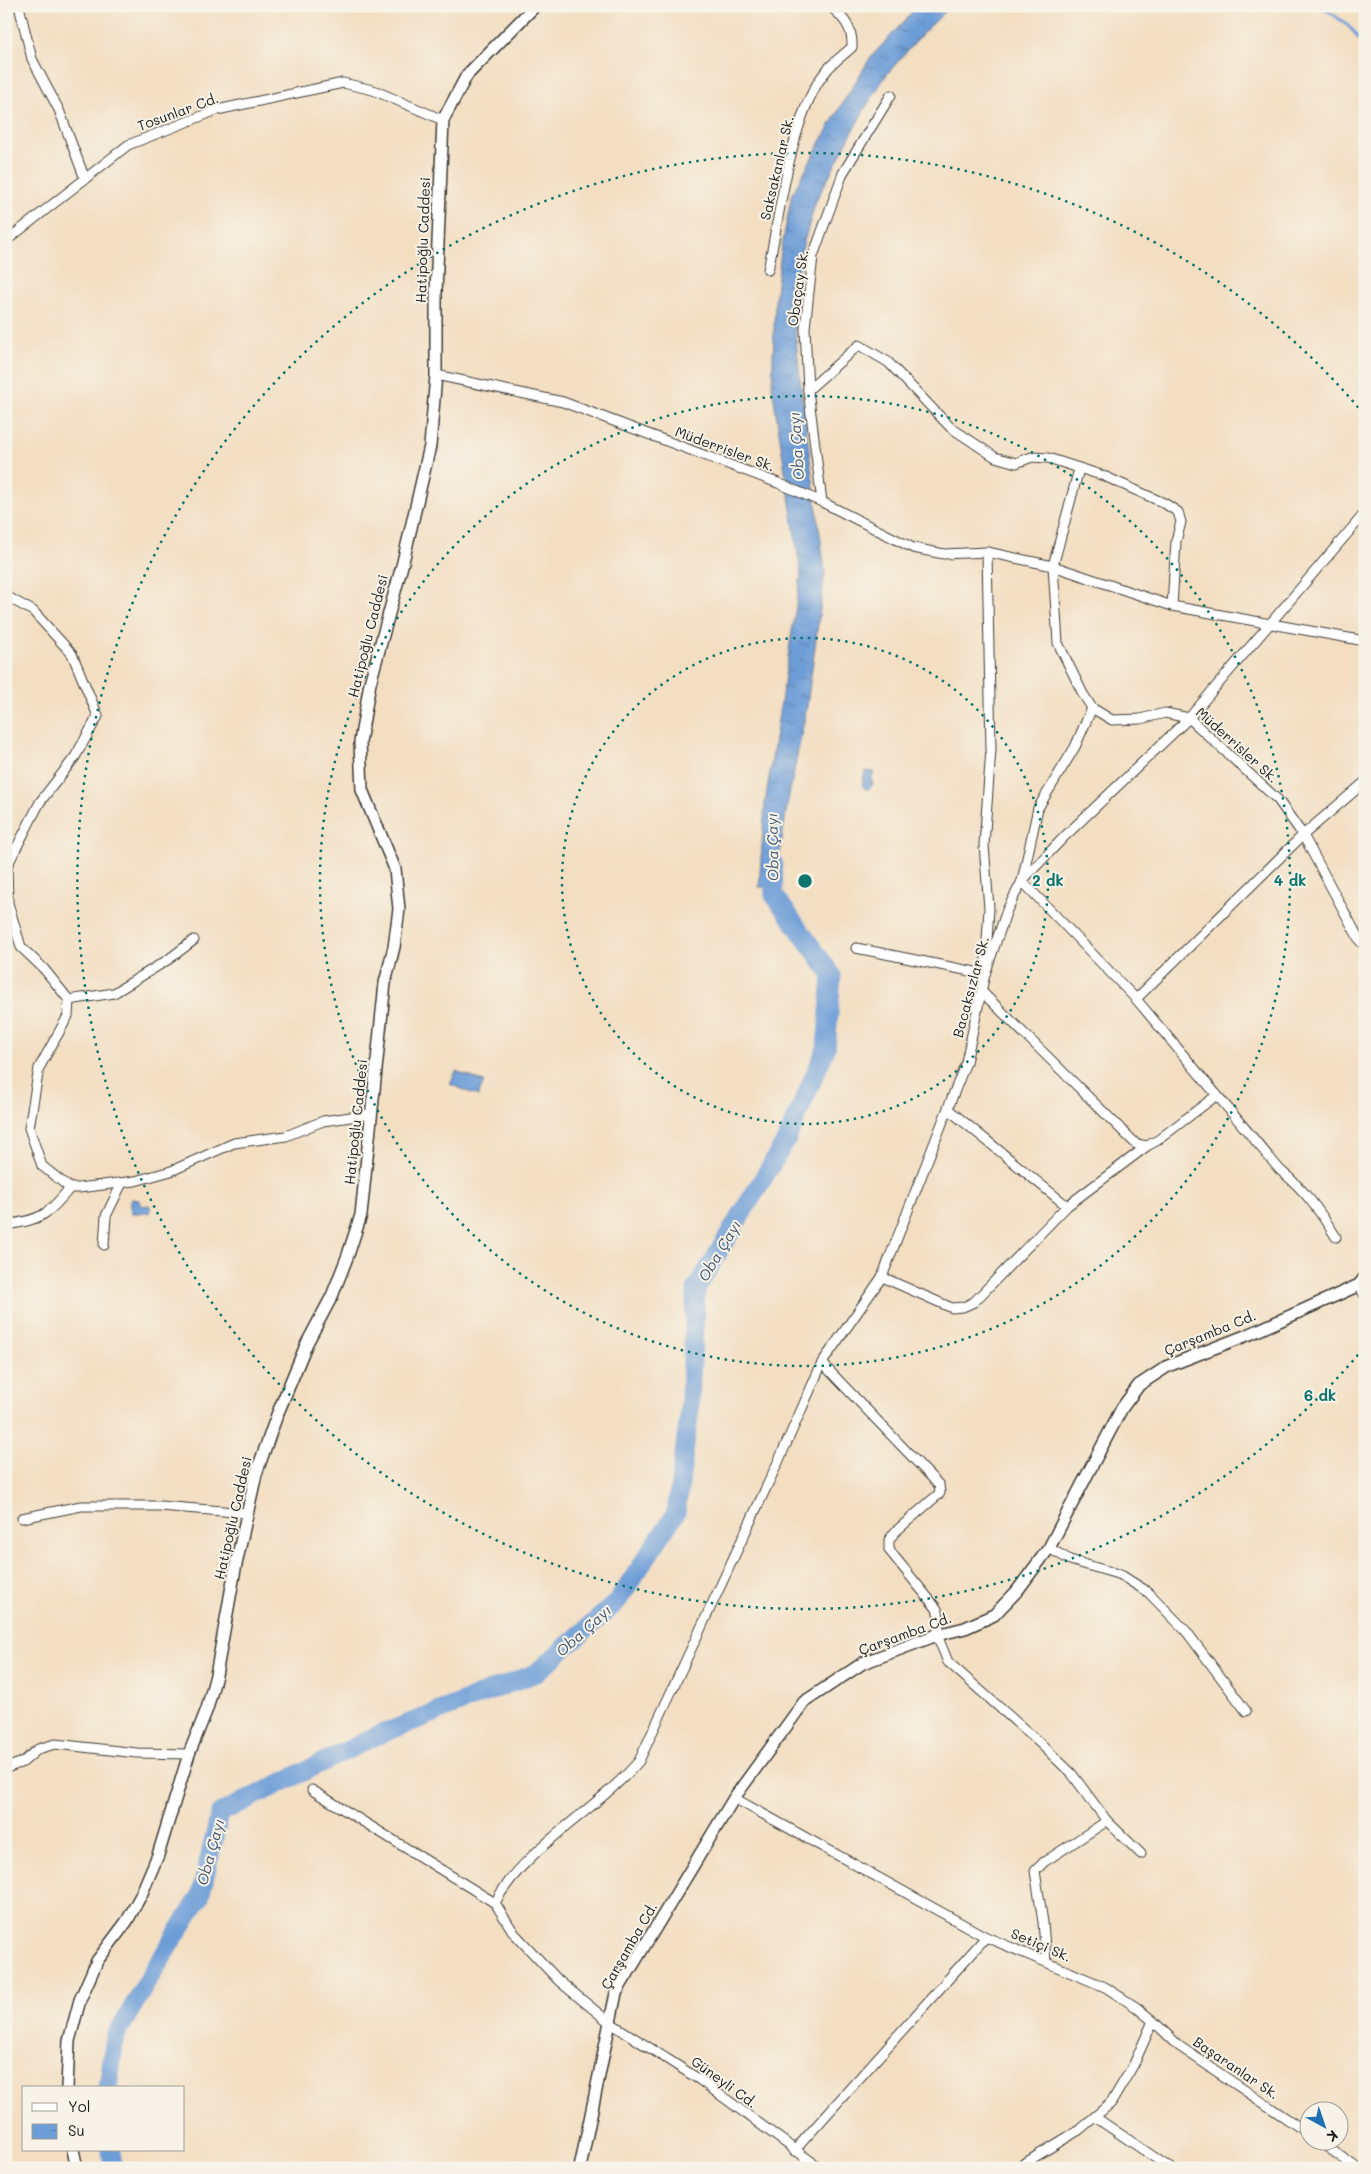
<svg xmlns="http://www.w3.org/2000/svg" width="1371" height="2174" viewBox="0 0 1371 2174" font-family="Mali,sans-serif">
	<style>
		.water { fill: url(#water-ripples); stroke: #445c7a }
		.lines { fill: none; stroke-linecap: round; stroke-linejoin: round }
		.stream { stroke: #6d9dd7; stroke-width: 3 }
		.river { stroke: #6d9dd7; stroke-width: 19 }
		.minor-casing { stroke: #3c3935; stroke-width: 11 }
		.tertiary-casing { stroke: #3c3935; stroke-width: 14 }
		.minor { stroke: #fff; stroke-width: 9 }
		.tertiary { stroke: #fff; stroke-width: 11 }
		.ring { fill: none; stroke: #0f766e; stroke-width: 2.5; stroke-dasharray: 2.5 5 }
		.labels { text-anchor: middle; stroke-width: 4; stroke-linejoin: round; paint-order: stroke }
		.street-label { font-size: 14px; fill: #1c1c1c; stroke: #f7f3e8 }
		.water-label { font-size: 15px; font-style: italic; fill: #405670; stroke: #f7f3e8 }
		.centre { fill: #0f766e; stroke: #f7f3e8; stroke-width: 2.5 }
		.ring-label { font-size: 15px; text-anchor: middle; font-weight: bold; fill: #0f766e; stroke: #f7f3e8; stroke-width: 4; stroke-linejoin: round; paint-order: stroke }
	</style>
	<defs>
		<pattern id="water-ripples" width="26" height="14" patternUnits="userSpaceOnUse" patternTransform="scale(1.25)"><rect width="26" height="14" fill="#6d9dd7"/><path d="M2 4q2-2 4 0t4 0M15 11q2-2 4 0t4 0" fill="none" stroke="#597fae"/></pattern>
	</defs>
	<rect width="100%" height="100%" fill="#f7f3e8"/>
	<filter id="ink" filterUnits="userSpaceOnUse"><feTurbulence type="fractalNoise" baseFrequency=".02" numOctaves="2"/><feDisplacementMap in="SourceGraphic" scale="10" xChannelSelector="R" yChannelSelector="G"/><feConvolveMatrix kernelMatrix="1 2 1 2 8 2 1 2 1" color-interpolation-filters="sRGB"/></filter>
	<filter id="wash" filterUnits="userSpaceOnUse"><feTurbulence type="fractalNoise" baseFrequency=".0096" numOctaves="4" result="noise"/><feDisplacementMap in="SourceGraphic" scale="20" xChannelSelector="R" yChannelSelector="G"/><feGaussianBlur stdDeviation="1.12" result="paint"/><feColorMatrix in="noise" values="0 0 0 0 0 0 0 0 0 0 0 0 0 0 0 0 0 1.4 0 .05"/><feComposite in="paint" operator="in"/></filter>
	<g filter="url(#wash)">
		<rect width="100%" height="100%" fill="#f3dec1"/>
		<g class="water">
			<path d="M918,6H951L923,33L887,74L864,110L816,201L801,252L796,291L794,321L802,396L825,572L807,706L787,806L775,887H759L765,803L801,574L772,387L775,301L781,251L792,194L836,114L870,58Z"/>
			<path d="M865,771L875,772L871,778L873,784L869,789H865L862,785Z"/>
			<path d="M456,1071L484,1082L478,1096L450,1084Z"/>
			<path d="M131,1199L139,1200L142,1206L149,1205L151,1208L150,1213H131L129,1201Z"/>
		</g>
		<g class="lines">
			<path class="stream" d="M1321,6C1343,22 1361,30 1365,58"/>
			<g class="river">
				<path d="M108,2088L115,2037L157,1965L200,1897L220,1813L376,1736L536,1673L617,1602L676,1513L689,1416L696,1289L787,1139L826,1049L832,975L774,895L773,862"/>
				<path d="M111,2150L113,2168"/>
			</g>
		</g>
	</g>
	<g filter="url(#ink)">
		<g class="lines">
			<g class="minor-casing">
				<g id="minor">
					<path d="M19,6L32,59L59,110L85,179"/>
					<path d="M6,241L128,145L217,110L343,83L373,90L443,120"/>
					<path d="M768,270C780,215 791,111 827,70C834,61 844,55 852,47C853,28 844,18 830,6"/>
					<path d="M436,375L563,402L778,483L822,502L913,548L944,554L987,552L1053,566L1058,643L1083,694L1092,708L1112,720L1140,719L1165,713L1189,718L1278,800L1303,835L1360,941L1365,946"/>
					<path d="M808,390L859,345L888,362L950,427L995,457L1016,463L1032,457L1048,458L1104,476L1164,503L1178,512L1181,522L1176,541L1172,606"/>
					<path d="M1079,469L1053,566L1172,606L1365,641"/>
					<path d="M822,502L808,390L805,328L813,256L843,173L891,95"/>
					<path d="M6,596L33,611L72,654L98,716L75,757L40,802L7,866L8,903L21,947L44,969L69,1000L68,1016L39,1068L29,1128L42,1166L70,1188"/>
					<path d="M856,948L985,974L989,908L984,845L991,749L987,552"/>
					<path d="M981,991L1136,1144L1147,1146L1158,1140L1217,1095"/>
					<path d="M1136,999L1303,835L1365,782"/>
					<path d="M69,1000L114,993L169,959L194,940"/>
					<path d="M948,1109L1067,1206L1147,1146"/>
					<path d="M6,1225C43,1219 46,1216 70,1188H79L135,1181L171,1171L234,1143L286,1136L323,1121L371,1114"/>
					<path d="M1336,1237C1319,1210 1305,1190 1280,1170L1136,999L1022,881L1064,837L1189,718L1365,513"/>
					<path d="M104,1245L106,1216L122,1183"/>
					<path d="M882,1277L952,1308L963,1307L974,1302L1067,1206"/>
					<path d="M1359,1285L1365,1296"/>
					<path d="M822,1363L939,1485L940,1493L895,1532L889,1540V1550L937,1609L940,1620L937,1635L948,1662L1042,1745L1072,1774L1107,1821L1141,1854"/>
					<path d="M22,1518L81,1506H160L247,1513"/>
					<path d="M1049,1548L1070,1560L1121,1575L1149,1593L1186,1631L1246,1711"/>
					<path d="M6,1768L23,1762L38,1749L55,1744L137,1753L189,1754"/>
					<path d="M312,1790L495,1903"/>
					<path d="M734,1798L986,1937L1105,1987L1136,2007L1153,2021L1134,2064L1111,2103L1079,2130L1017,2168"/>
					<path d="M1046,1961L1043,1922L1035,1871L1044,1862L1107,1821"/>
					<path d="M1153,2021L1179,2046L1308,2133"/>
					<path d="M1095,2117L1170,2168"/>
					<path d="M1320,2142L1357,2168"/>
					<path d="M794,2151L986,1937"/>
					<path d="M820,2168L700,2080L609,2022L559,1981L514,1933L495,1903C524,1848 597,1810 639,1761L779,1460L822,1363L882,1277L966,1062L985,974L1007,910L1022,881L1038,808L1075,747L1092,708"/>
				</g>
			</g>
			<g class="tertiary-casing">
				<g id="tertiary">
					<path d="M67,2088L69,2041L80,2000L97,1961L127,1921L141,1895L158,1855L189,1754L207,1709L216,1675L235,1569L256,1474L277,1415L307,1343L332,1296L348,1255L361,1215L385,983L394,947L399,909L395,869L362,790L360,742L370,683L403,562L430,446L436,375V292L443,120L467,75L535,6"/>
					<path d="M73,2150L77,2168"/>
					<path d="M580,2168L616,1993L734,1798L804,1702L863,1663L937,1635L965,1628L994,1615L1017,1591L1049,1548L1122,1408L1139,1385L1168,1366L1250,1334L1359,1285L1365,1277"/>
				</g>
			</g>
			<use href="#minor" class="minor"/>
			<use href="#tertiary" class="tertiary"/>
		</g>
	</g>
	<g class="ring">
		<circle cx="805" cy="881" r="243"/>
		<circle cx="805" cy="881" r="485"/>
		<path d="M1363 1349A728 728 0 1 1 1363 413"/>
	</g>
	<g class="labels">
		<g class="street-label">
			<text transform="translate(178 112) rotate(-20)" y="5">Tosunlar Cd.</text>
			<text transform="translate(777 168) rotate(-77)" y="5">Saksakanlar Sk.</text>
			<text transform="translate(423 240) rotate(-88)" y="5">Hatipoğlu Caddesi</text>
			<text transform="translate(798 288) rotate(-82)" y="5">Obaçay Sk.</text>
			<text transform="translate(725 449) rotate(20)" y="5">Müderrisler Sk.</text>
			<text transform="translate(368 636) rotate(-76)" y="5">Hatipoğlu Caddesi</text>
			<text transform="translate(1237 745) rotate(42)" y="5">Müderrisler Sk.</text>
			<text transform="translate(971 987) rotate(-75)" y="5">Bacaksızlar Sk.</text>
			<text transform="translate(356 1122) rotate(-84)" y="5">Hatipoğlu Caddesi</text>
			<text transform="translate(1210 1333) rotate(-22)" y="5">Çarşamba Cd.</text>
			<text transform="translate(233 1518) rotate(-77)" y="5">Hatipoğlu Caddesi</text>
			<text transform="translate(905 1634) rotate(-20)" y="5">Çarşamba Cd.</text>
			<text transform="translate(1041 1945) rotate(23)" y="5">Setiçi Sk.</text>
			<text transform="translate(629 1946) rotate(-60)" y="5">Çarşamba Cd.</text>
			<text transform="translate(1236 2068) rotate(34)" y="5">Başaranlar Sk.</text>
			<text transform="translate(724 2082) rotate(36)" y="5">Güneyli Cd.</text>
		</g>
		<g class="water-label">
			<text transform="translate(797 446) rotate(-94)" y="5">Oba Çayı</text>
			<text transform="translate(773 847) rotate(-91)" y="5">Oba Çayı</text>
			<text transform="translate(720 1251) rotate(-59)" y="5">Oba Çayı</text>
			<text transform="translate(584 1631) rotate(-42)" y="5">Oba Çayı</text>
			<text transform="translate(211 1852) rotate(-75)" y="5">Oba Çayı</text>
		</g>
	</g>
	<circle cx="805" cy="881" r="8" class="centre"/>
	<g class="ring-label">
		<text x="1048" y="886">2 dk</text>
		<text x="1290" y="886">4 dk</text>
		<text x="1320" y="1401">6 dk</text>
	</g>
	<rect width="1371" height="2174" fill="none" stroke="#f7f3e8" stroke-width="25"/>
	<rect x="22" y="2086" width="162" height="65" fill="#f7f3e8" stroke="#9f9d96"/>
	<rect x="32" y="2103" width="25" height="8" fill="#ffffff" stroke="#9f9d96"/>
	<text x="68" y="2112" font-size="15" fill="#1c1c1c">Yol</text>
	<rect x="32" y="2124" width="25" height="15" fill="url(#water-ripples)" stroke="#9f9d96"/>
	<text x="68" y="2136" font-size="15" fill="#1c1c1c">Su</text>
	<g transform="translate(1324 2126) rotate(140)"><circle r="24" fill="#f7f3e8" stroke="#9f9d96"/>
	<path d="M0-4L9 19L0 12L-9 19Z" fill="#1f6fb2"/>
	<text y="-8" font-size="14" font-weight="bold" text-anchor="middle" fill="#1c1c1c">K</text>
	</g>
</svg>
